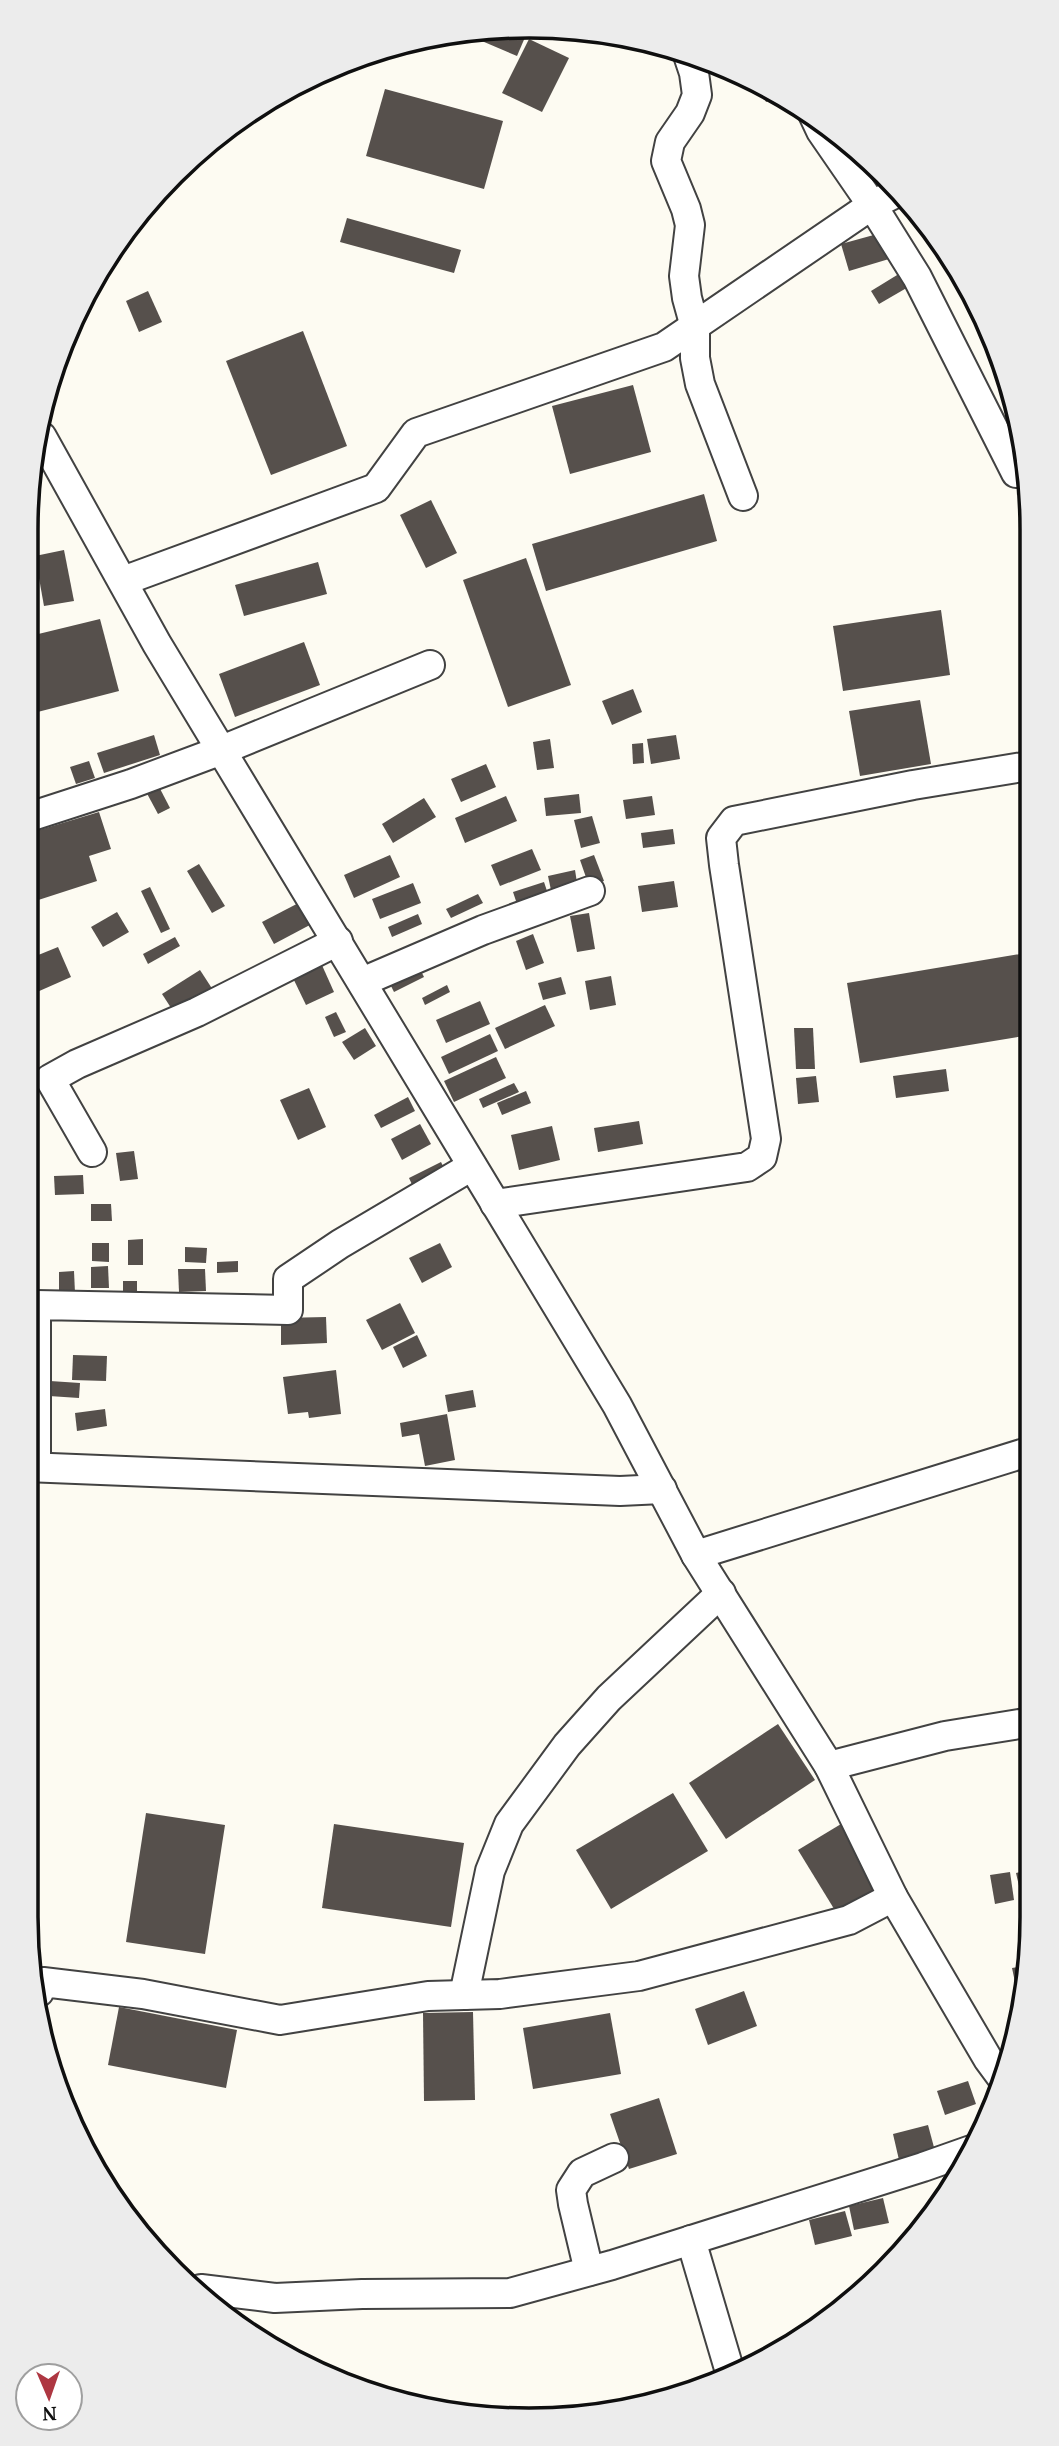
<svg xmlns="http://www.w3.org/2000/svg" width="1059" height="2446" viewBox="0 0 1059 2446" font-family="'PT Serif',serif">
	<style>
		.building { fill: #56504c }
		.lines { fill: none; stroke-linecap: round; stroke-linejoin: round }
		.minor-casing { stroke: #424242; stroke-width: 32 }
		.minor { stroke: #fff; stroke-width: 28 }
		.rim { fill: none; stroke: #0f0f0f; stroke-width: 3.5 }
	</style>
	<rect width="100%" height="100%" fill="#fdfbf2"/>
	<g class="building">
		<path d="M497,27L529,28L517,56L463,33Z"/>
		<path d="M529,39L569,58L542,112L502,93Z"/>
		<path d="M385,89L503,121L484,189L366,156Z"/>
		<path d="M763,89L766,90L779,96L766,102L761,90Z"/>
		<path d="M347,218L461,250L454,273L340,242Z"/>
		<path d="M881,233L889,259L849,271L841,244Z"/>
		<path d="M949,258L958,273L952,276L944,261Z"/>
		<path d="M902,272L910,286L879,304L871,291Z"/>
		<path d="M96,274L102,276L95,293L88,290Z"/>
		<path d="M148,291L162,322L139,332L126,301Z"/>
		<path d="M303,331L347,446L271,475L226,361Z"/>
		<path d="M633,385L651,452L570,474L552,406Z"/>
		<path d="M704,494L717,541L546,591L532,544Z"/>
		<path d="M431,500L457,553L426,568L400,515Z"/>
		<path d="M64,550L74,601L44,606L35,556Z"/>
		<path d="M526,558L571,685L508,707L463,580Z"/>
		<path d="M318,562L327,594L244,616L235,585Z"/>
		<path d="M941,610L950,675L843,691L833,626Z"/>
		<path d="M100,619L119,691L26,715V637Z"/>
		<path d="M304,642L320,685L235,717L219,674Z"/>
		<path d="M633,689L642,712L612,725L602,701Z"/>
		<path d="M920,700L931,764L860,776L849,711Z"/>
		<path d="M154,735L160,755L104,773L97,753Z"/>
		<path d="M676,735L680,759L651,764L647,739Z"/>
		<path d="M550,739L554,768L537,770L533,742Z"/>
		<path d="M643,743L644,763L633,764L632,744Z"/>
		<path d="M89,761L95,778L76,784L70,767Z"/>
		<path d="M486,764L496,787L461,802L451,779Z"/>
		<path d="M156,781L170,808L158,814L144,788Z"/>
		<path d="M579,794L581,813L546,816L544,798Z"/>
		<path d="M506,796L517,821L465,843L455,818Z"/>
		<path d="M652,796L655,815L626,819L623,800Z"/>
		<path d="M424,798L436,817L393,843L382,824Z"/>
		<path d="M99,812L111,849L89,856L97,881L26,904V834Z"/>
		<path d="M592,816L600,843L581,848L574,820Z"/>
		<path d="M673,829L675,844L643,848L641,833Z"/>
		<path d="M532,849L541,870L500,886L491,865Z"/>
		<path d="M390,855L400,877L354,898L344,875Z"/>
		<path d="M594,855L604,881L589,886L580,860Z"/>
		<path d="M199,864L225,906L212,913L187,871Z"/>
		<path d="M575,870L578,889L552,895L548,876Z"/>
		<path d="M674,881L678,907L642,912L638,886Z"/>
		<path d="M544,882L550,900L519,910L513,892Z"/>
		<path d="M413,883L421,903L380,919L372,899Z"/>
		<path d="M150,887L170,929L161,933L141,891Z"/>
		<path d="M478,894L483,903L451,918L446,909Z"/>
		<path d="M312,896L323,918L274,944L262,922Z"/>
		<path d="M117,912L129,932L103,947L91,927Z"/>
		<path d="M589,913L595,949L577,952L570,916Z"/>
		<path d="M418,914L422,924L392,937L388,927Z"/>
		<path d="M533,934L544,963L526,970L516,941Z"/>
		<path d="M175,937L180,946L148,964L143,954Z"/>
		<path d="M58,947L71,977L28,996L26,960Z"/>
		<path d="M1026,953L1030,980V1035L860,1063L847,983Z"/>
		<path d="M321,963L334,992L306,1005L292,976Z"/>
		<path d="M419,967L424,977L394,992L389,982Z"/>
		<path d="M200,970L213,990L175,1014L162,994Z"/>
		<path d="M611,976L616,1005L590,1010L585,981Z"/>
		<path d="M561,977L566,994L543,1000L538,983Z"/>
		<path d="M447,985L450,992L425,1005L422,998Z"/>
		<path d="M480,1001L490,1024L446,1043L436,1020Z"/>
		<path d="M545,1005L555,1026L505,1049L495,1028Z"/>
		<path d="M336,1012L346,1032L334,1037L325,1017Z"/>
		<path d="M365,1028L376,1046L354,1060L342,1042Z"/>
		<path d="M794,1028H813L815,1069H796Z"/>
		<path d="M490,1034L498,1051L449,1074L441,1057Z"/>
		<path d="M496,1057L506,1078L454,1102L444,1081Z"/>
		<path d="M946,1069L949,1091L896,1098L893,1076Z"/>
		<path d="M816,1076L819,1102L798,1104L796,1078Z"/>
		<path d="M514,1083L519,1092L483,1108L479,1099Z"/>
		<path d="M309,1088L326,1127L298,1140L280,1100Z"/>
		<path d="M526,1091L531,1103L502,1115L497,1103Z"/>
		<path d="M408,1097L415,1111L381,1128L374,1115Z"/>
		<path d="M639,1121L643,1144L598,1152L594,1128Z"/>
		<path d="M420,1124L431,1144L402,1160L391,1139Z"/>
		<path d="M552,1126L560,1160L519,1170L511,1135Z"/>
		<path d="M134,1151L138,1179L120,1181L116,1153Z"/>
		<path d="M441,1162L448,1176L415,1191L409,1178Z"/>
		<path d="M83,1175L84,1194L55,1195L54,1176Z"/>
		<path d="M91,1204H111L112,1221H91Z"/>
		<path d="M143,1239V1265H128V1240Z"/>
		<path d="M92,1243H109V1262L92,1261Z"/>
		<path d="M440,1243L452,1267L422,1283L409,1258Z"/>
		<path d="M185,1247L207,1248L206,1263L185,1262Z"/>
		<path d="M238,1261V1272L217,1273V1262Z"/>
		<path d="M108,1266L109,1288H91V1267Z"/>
		<path d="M35,1268L36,1289L26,1290V1269Z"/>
		<path d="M178,1269H205L206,1291L179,1292Z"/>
		<path d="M74,1271L75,1293H59V1272Z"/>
		<rect x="123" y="1281" width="14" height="17"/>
		<path d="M400,1303L415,1333L382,1350L366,1320Z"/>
		<path d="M326,1317L327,1343L281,1345V1318Z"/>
		<path d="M417,1335L427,1356L403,1368L393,1347Z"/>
		<path d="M73,1355L107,1356L106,1381L72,1380Z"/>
		<path d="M336,1370L341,1414L309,1418L308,1412L288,1414L283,1377Z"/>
		<path d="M50,1381L80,1383L79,1398L49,1396Z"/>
		<path d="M473,1390L476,1407L448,1412L445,1395Z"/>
		<path d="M105,1409L107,1426L77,1431L75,1413Z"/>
		<path d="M447,1414L455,1460L425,1466L419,1434L402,1437L400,1423Z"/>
		<path d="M778,1724L815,1780L726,1839L689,1783Z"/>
		<path d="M673,1793L708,1851L611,1909L576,1850Z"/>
		<path d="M146,1813L225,1825L205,1954L126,1942Z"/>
		<path d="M334,1824L464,1843L451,1927L322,1908Z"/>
		<path d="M841,1824L882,1891L839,1917L798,1850Z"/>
		<path d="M1033,1869V1897L1022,1899L1016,1873Z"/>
		<path d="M1010,1872L1014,1900L995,1904L990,1875Z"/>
		<path d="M1033,1903L1031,1925L1024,1927L1020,1905Z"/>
		<path d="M1025,1966L1019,2001L1012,1968Z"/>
		<path d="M744,1991L757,2026L708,2045L695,2009Z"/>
		<path d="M119,2007L237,2030L226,2088L108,2065Z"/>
		<path d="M473,2012L475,2100L424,2101L423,2013Z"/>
		<path d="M610,2013L621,2074L533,2089L523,2028Z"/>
		<path d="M968,2081L976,2104L945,2115L937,2091Z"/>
		<path d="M659,2098L677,2154L629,2169L610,2114Z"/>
		<path d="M928,2125L935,2151L899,2160L893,2134Z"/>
		<path d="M883,2198L889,2223L854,2230L849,2206Z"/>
		<path d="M845,2211L852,2236L815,2245L809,2220Z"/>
	</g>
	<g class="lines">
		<g class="minor-casing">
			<g id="minor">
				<path d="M687,52L694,73L697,95L690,113L670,142L666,161L686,209L690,225L684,276L687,298L695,327V358L700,384L743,496"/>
				<path d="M813,114L821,131L872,205L917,277L1016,473L1028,470"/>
				<path d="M42,437L157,644L617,1405L696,1555L829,1766L893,1897L988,2059L1005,2082"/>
				<path d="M123,581L376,488L416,433L664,347L872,205L896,193"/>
				<path d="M26,818L131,784L222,750L430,665"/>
				<path d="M362,982L483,930L590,891"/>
				<path d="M92,1152L50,1079L77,1064L197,1012L338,941"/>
				<path d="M495,1204L747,1167L762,1157L766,1139L724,865L721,838L734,821L913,785L1029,766"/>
				<path d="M26,1467L620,1491L662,1489"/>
				<path d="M36,1467V1305L288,1310V1279L340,1244L472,1166"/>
				<path d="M696,1555L1031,1451"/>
				<path d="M829,1766L945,1736L1032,1722"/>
				<path d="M39,1992L43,1982L143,1994L280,2020L428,1996L500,1994L639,1976L849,1920L893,1897"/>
				<path d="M464,1995L490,1871L509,1824L567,1745L609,1698L721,1593"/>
				<path d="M691,2240L730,2372"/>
				<path d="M589,2271L573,2204L571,2190L582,2173L614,2158"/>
				<path d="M201,2289L275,2298L362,2294L510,2293L612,2265L923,2167L974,2149"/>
			</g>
		</g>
		<use href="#minor" class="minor"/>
	</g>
	<path d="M0 0H1059V2446H0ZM529 38H529A491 491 0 0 1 1020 529V1917A491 491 0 0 1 529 2408H529A491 491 0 0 1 38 1917V529A491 491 0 0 1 529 38Z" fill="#ececec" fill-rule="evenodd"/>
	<path class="rim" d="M529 38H529A491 491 0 0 1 1020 529V1917A491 491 0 0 1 529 2408H529A491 491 0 0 1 38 1917V529A491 491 0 0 1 529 38Z"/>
	<g transform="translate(49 2397) rotate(178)"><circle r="33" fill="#ffffff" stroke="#9f9f9f" stroke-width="2"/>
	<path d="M0-5L12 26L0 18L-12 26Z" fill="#ae3742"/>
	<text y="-10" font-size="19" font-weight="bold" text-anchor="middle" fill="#0f0f0f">N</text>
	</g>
</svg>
